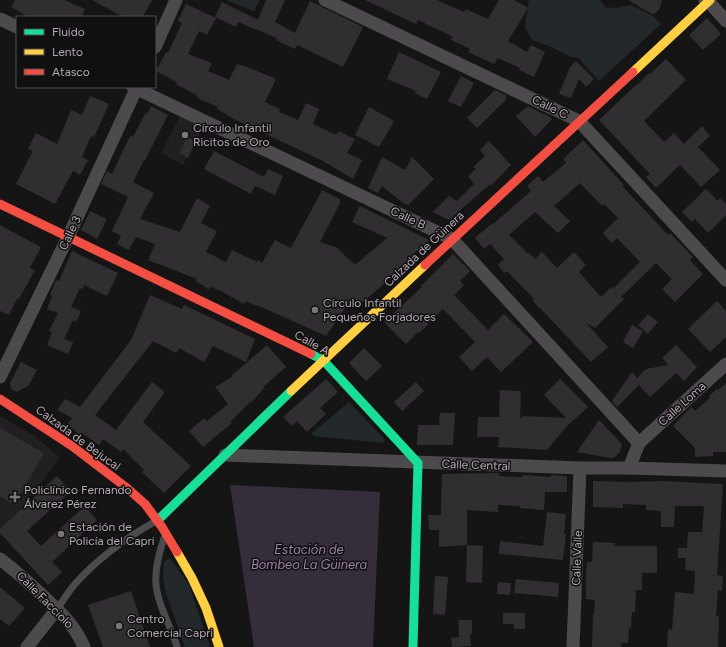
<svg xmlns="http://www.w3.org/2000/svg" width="726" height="647" viewBox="0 0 726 647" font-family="Figtree,sans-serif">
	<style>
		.built { fill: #211f21 }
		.green { fill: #23282b }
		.water { fill: #352d3a }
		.building { fill: #312e31; fill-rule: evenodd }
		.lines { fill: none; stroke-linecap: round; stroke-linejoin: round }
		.lane { stroke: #4c4a4c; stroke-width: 7 }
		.street { stroke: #4c4a4c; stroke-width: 13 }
		.fast { stroke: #16e098; stroke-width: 9 }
		.slow { stroke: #ffcf43; stroke-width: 9 }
		.jam { stroke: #f24e42; stroke-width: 9 }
		.poi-dot { fill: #7d757d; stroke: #111011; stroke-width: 1.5 }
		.labels { text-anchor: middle; stroke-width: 3; stroke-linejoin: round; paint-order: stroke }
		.street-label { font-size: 12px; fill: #b4a8b5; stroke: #111011 }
		.poi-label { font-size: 12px; fill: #b4a8b5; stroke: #111011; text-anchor: start }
		.water-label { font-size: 13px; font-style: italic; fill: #9f82ad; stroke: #111011 }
	</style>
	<rect width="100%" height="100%" fill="#161516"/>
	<g class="built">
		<path d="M180,116L203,128L183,165L161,153Z"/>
		<path d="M0,416L33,435L60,457L0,537Z"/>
	</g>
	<g class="green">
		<path d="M226,0H260L254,11Z"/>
		<path d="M529,0H600L605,7L614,8L631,5L653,16L661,24L599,81L582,62L579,58L571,57L549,46L532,40L525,27Z"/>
		<path d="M349,402L385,440L383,443L313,436L312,433Z"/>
		<path d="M170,558L189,585L210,647H185L166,593L163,577L164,562Z"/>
	</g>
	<path class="water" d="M230,485L380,492L373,647H254Z"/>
	<g class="building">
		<path d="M15,0H64L85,9L82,17H28L11,7Z"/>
		<path d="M92,0H152L143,17H123Z"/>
		<path d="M266,0H285L275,22L295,33L310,1L363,27L343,67L297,45L295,49L276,40L277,38L238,22L236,27L215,17L222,2L258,20Z"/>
		<path d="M365,0H437L464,12L466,9L488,19L499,0H514L528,8L508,41L527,52L531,45L545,52L534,77L519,70L520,68L498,58L494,64L468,52L470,49L451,40L453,37L418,20L416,24Z"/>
		<path d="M628,0H662L660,8L656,13L652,14Z"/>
		<path d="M186,4L216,18L207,35L199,31L188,54L212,63L208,71L229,80L237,64L250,68L276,79L265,102L280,109L279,112L298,120L306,103L319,109L313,124L336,135L339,131L355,139L347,153L362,160L353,179L323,161L234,119L217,109L218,107L197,98L198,96L176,84L177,82L156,71L166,52L168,53L182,23L178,21Z"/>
		<path d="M707,18L721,34L703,50L689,35Z"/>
		<path d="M399,52L441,72L427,99L415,93L416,91L387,79Z"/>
		<path d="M666,59L686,80L644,121L664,142L674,133L684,144L702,126L710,136L698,147L720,170L701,187L680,165L656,188L646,177L650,174L599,120L635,86H636L649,73L650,74Z"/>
		<path d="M576,61L594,79L586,87L579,79L571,98L559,94L570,67Z"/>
		<path d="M461,76L474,83L461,107L448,101Z"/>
		<path d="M495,90L506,95V100L477,128L467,118Z"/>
		<path d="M90,96L109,104L94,137L91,136L82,157L88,160L80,175L73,171L55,204L16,184L33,151L28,149L36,133L57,144L71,110L82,115Z"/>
		<path d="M151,106L168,115L145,160H144L133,182L154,193L140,219L180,232L197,198L210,206L201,223L217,231L206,252L226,262L232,250L257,262L258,260L262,263L275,240L291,248L322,190L340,199V203L320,242L336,247L355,265L387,238L352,222L360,206L429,240L411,256L393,276L357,307L351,300L326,336L257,305L256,306L246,301L244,304L221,291L211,287L209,289L195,281L197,279L148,260L155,244L136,237L129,250L117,244L121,236L112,231L128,197L101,184L107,171L112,174L130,136L133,137L146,112L148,113Z"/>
		<path d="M528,106L543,114H545L552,119L535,137L516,116Z"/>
		<path d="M369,107L394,121L379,147L355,135Z"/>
		<path d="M187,137L196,141L188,158L179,153Z"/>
		<path d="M583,140L624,185L622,186L668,235L670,233L693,257L690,260L703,274L675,302L662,289L672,279L656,263L621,297L624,299L595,328L585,322L608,347L591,362L540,308V309L532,300L534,299L507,271L504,273L498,265L504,259L490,244L484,249L475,238L491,224L492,225L531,191L527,186L538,176L543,182L566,163L563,159ZM580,183L602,206L604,204L618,218L603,233L612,243L617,238L640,262L613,289L611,287L601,297L579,272L586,265L574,252L557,268L542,252L535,259L529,253L528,254L509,235L535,212L558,233L570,221L554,206Z"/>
		<path d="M489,141L511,165L491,186L490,184L449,220L433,212L449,196L457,201L474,184L468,176L476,169L473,167L485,156L480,150Z"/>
		<path d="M214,151L264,177L268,169L283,176L275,195L255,186L251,194L204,169Z"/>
		<path d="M382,157L405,170L412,157L434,179L408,205L402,202L382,186L378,193L368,188Z"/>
		<path d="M706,189L718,201L720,198L726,204V215L708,233L695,219L692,222L682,212Z"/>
		<path d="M90,211L107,219L97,239L81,230Z"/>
		<path d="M0,225L41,247L30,268L35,270L19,299H17L9,315L0,311Z"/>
		<path d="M72,251L118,273L107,296L84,285L83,289L80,288L71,307L81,311L76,322L73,320L64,339L73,342L68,354L47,345L52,332L49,331L58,313L47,309L52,296L50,295L56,280L59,281Z"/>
		<path d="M453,254L470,271L460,281L464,285L454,295L488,330L504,314L533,342L501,372L487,357L472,371L459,357L475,342L443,309L427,324L428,325L419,333L418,332L406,344L384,322L422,287L421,286Z"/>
		<path d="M150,295L182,309L184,305L255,339L246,362L213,346L204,362L179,348L176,353L153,341L95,415L116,430L152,382L165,392L143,422L191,466L164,493L142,472L144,470L123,449L121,452L103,439L99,445L82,433L80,435L67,424L72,418L57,410L65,399L80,407L131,340Z"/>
		<path d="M717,301L726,311V337L710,352L688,329Z"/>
		<path d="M648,314L658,322L648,334L638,325Z"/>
		<path d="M632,325L643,331L633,348L623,342Z"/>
		<path d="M267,345L286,367L263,387L264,388L252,402L251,401L230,422L232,423L203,447L189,431L204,418L207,421L228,404L215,387L232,377L231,376Z"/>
		<path d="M676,345L697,367L684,381L676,373L650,397L639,385L617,407L612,401L632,372L637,378L646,369L668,365L662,358Z"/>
		<path d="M364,348L382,366L366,381L349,363Z"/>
		<path d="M21,362L37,370L28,386L17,392L11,389L10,383Z"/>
		<path d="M326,379L338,392L320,408L326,414L307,432L297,421L292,426L283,417Z"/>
		<path d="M560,379L588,407L567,426L547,450L498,447L499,437H477L478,417H499L500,390L521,391L520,419L523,416L566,418L544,395Z"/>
		<path d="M416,382L424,391L402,411L394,402Z"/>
		<path d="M726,383V452H713V456L695,457V448L673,426L691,407L695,411L710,398L709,396L717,389L718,390Z"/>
		<path d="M440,413H455L453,445H417L418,425H439Z"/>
		<path d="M599,420L622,444L620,452L614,458H610L577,452Z"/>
		<path d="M0,428L44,453L14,505L0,496Z"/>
		<path d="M499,473V476L522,477V475L551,477V475L567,476V492H545L544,510L520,508V506L498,505V512L467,510V545L439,547V530H429L428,515H441L442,474Z"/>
		<path d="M57,476L71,491L27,531L41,546L85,506L97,520L52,562L62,572L48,585L0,533V529Z"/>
		<path d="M593,481L629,482L663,481L723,484L717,575L723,576L722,591L718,590L716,616H719L718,647H667L668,629L672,630L675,592L694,594L695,571L685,570L686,558H678V548H687L688,532H702L704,506H675L674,527H661V511L646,510V505L623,504V508L593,507Z"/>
		<path d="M547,512L566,514L564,534H566L563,560L499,554L500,541L543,546Z"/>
		<path d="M593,542L615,543V546H657V573H642V590H636L635,612H632L631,629L629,628L628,643H621V647H592L593,614H594L595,600L586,599V573L587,562H592Z"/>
		<path d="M467,545L483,546L482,583L466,582Z"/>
		<path d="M435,576L448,577L445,615L433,614Z"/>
		<path d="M516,579L559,583L558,597L514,593Z"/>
		<path d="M498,582L511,583L510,595L497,594Z"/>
		<path d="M0,587L25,608L9,626L0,619Z"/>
		<path d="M131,591L150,647H103L88,605Z"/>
		<path d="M503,613H525V629H514V624H503Z"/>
		<path d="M458,620H472V634H470L471,646L452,647L451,638L459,637Z"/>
	</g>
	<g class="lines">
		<g class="lane">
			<path d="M164,538C159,553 153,574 157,591C160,610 172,628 177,647"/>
			<path d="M57,609C63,601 68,592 75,584C98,558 126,538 156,521"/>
		</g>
		<g class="street">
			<path d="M325,0L579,121L726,280"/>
			<path d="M705,0L708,1L726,21"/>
			<path d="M0,19L17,27"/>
			<path d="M155,47L176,0"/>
			<path d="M133,87L452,239L639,443L629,468"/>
			<path d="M0,377L68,237L137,87"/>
			<path d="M639,443L726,364"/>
			<path d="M225,455L580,468H629L726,471"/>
			<path d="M0,559C15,570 28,582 42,595C59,611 75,625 84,647"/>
			<path d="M27,647L57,609"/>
			<path d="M573,647L580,468"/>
		</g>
		<g class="fast">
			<path d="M311,354L323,360L418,463L413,647"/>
			<path d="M158,520L291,391"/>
		</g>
		<g class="slow">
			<path d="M633,72L710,0"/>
			<path d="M291,391L425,265"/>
			<path d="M177,552L192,578L206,608L219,647"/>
		</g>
		<g class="jam">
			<path d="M0,204L311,354"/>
			<path d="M425,265L633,72"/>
			<path d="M0,399L72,446L127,488L145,504L162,527L177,552"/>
		</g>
	</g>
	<g class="poi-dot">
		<circle cx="185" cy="135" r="4"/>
		<circle cx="315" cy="310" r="4"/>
		<path d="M13 491h4v4h4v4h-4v4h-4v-4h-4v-4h4z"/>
		<circle cx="61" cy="534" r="4"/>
		<circle cx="119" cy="626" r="4"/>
	</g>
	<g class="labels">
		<g class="street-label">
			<text transform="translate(550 107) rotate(26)" y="4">Calle C</text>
			<text transform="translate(408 218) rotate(25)" y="4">Calle B</text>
			<text transform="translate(70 233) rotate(-65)" y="4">Calle 3</text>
			<text transform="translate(424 249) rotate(-43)" y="4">Calzada de Güinera</text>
			<text transform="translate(312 343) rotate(29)" y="4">Calle A</text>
			<text transform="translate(682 404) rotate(-42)" y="4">Calle Loma</text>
			<text transform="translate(78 438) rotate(36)" y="4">Calzada de Bejucal</text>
			<text transform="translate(476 465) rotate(2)" y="4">Calle Central</text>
			<text transform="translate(577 558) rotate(-88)" y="4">Calle Valle</text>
			<text transform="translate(45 600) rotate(45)" y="4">Calle Facciolo</text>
		</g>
		<g class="poi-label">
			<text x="193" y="132">Círculo Infantil<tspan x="193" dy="14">Ricitos de Oro</tspan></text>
			<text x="323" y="307">Círculo Infantil<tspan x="323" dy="14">Pequeños Forjadores</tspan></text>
			<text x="24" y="494">Policlínico Fernando<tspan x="24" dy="14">Álvarez Pérez</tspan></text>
			<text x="69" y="531">Estación de<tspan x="69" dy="14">Policía del Capri</tspan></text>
			<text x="127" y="623">Centro<tspan x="127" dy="14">Comercial Capri</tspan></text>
		</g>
		<g class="water-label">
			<text x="309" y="554">Estación de<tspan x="309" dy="15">Bombeo La Güinera</tspan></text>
		</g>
	</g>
	<rect x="16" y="16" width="140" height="72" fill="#111011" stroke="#524d53"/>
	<rect x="24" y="29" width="20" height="6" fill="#16e098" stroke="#524d53"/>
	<text x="52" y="36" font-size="12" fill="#b4a8b5">Fluido</text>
	<rect x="24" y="49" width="20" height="6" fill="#ffcf43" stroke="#524d53"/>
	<text x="52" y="56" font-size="12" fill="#b4a8b5">Lento</text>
	<rect x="24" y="69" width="20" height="6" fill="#f24e42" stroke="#524d53"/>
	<text x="52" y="76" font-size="12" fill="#b4a8b5">Atasco</text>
</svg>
